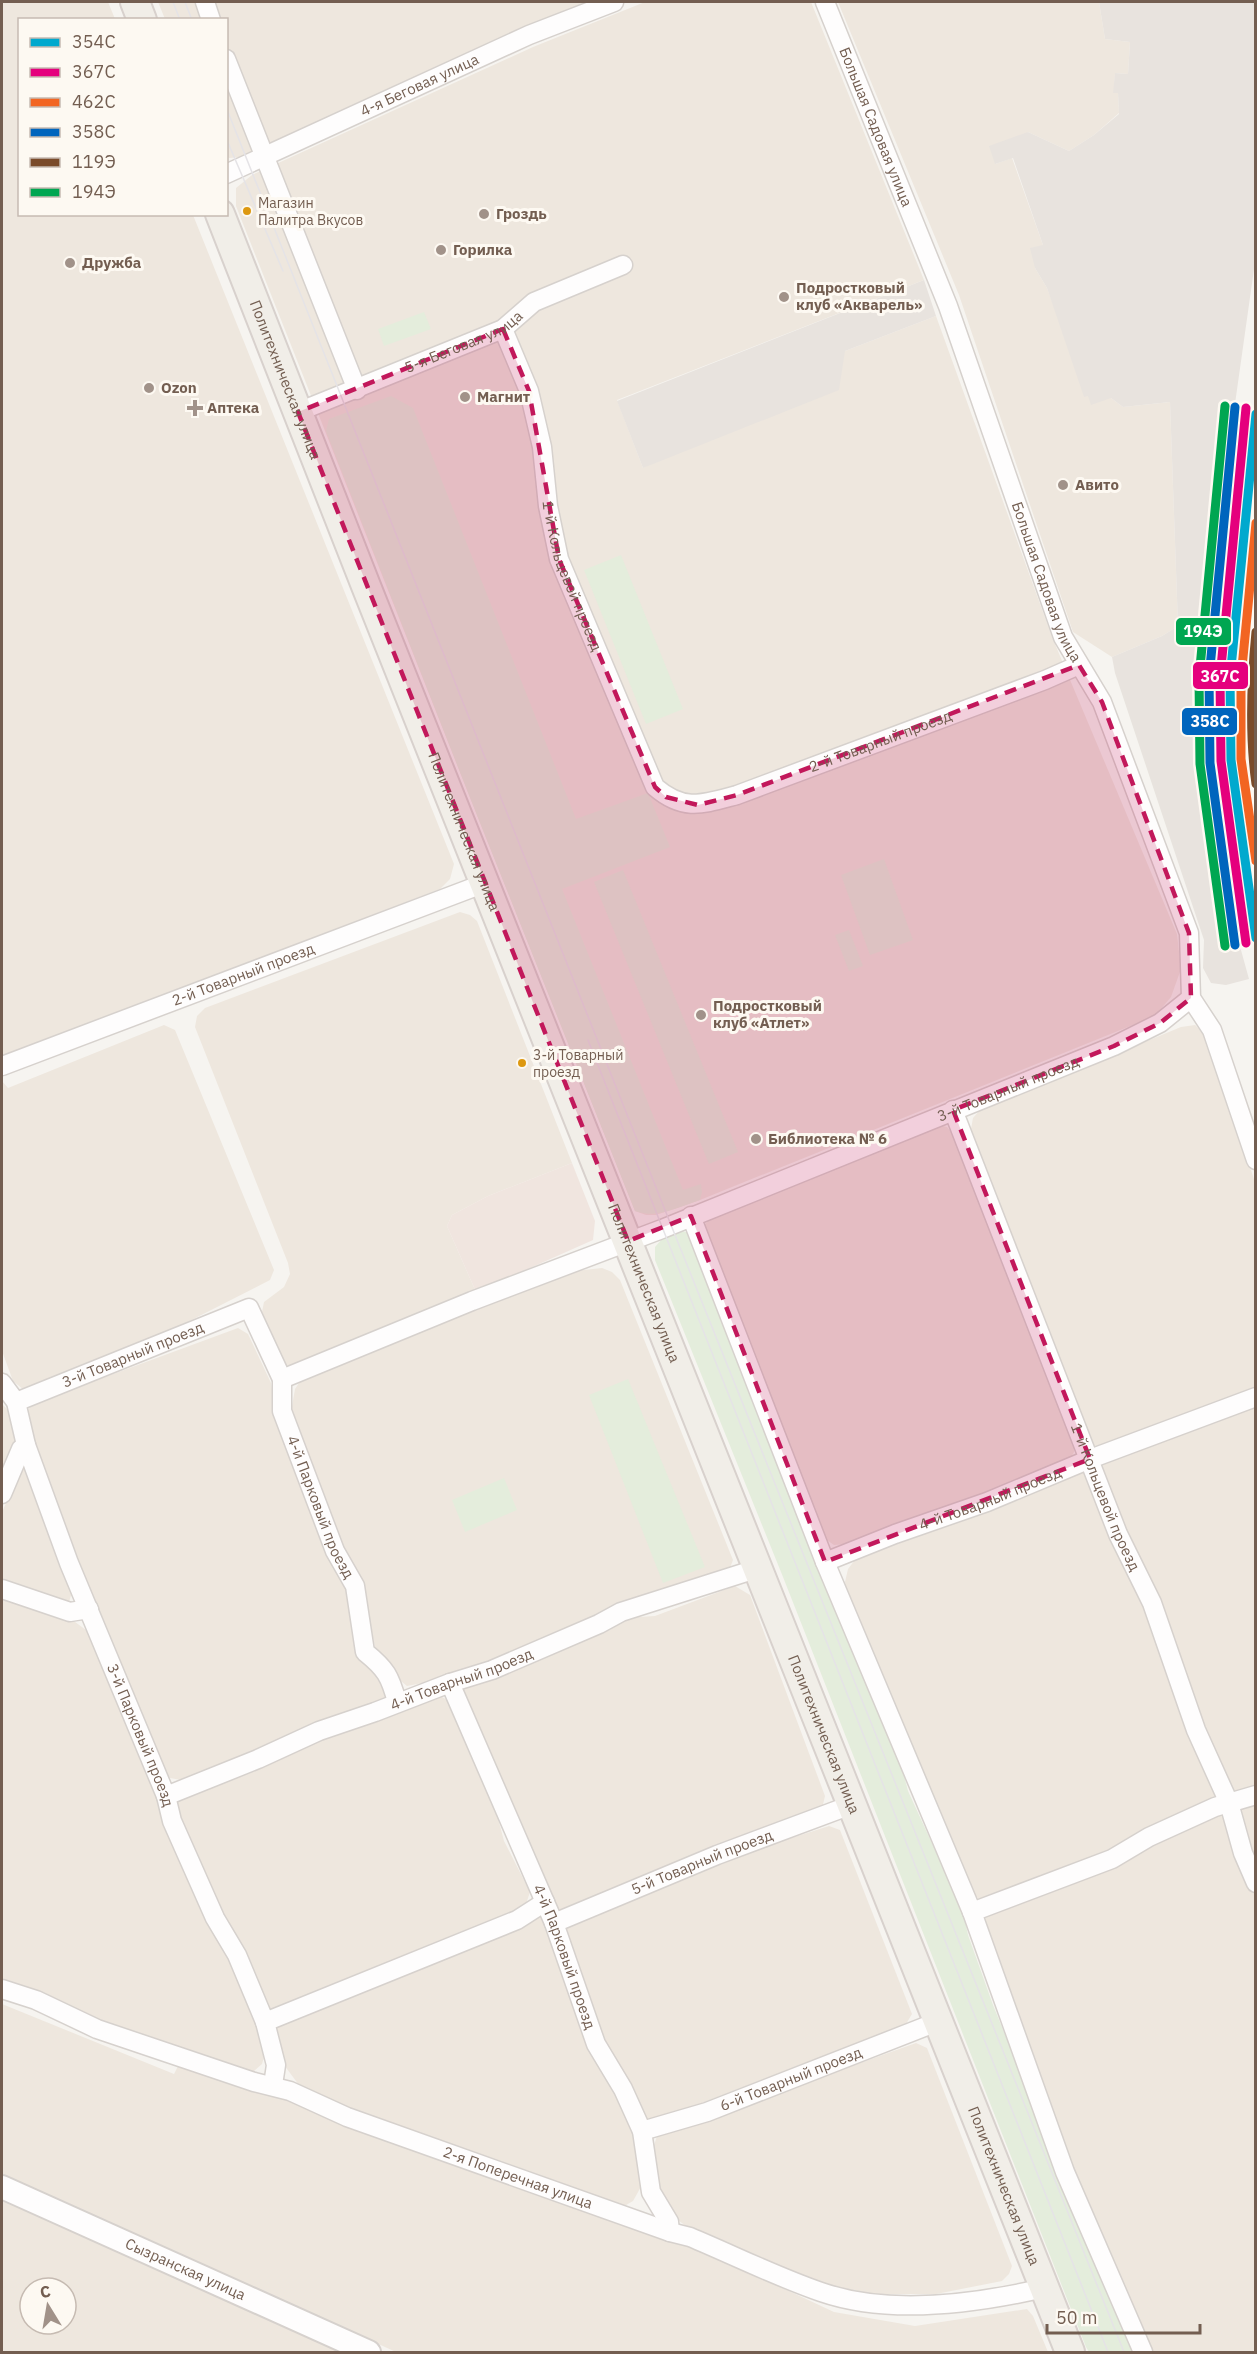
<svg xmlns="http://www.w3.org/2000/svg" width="1257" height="2354" viewBox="0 0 1257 2354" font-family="'IBM Plex Sans',sans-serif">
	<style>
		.residential { fill: #eee7de; fill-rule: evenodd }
		.commercial { fill: #f0e5df }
		.industrial { fill: #e8e3de }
		.green { fill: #e4eddc }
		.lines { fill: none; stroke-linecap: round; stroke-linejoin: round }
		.minor-casing { stroke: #d6d1cd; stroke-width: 21 }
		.tertiary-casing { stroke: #d6d1cd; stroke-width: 26 }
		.primary-casing { stroke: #d8d1cd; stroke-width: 32 }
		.minor { stroke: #fefdfd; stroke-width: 18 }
		.tertiary { stroke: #fefdfd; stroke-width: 22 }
		.primary { stroke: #f1eee8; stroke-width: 28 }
		.tram { stroke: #e5e3e6; stroke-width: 1.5 }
		.rail-casing { stroke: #e5e3e6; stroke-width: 7 }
		.rail { stroke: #fdf9f2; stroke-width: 4.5; stroke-dasharray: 14; stroke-linecap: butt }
		.rail-1-casing { stroke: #fdf9f2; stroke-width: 14 }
		.rail-2-casing { stroke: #fdf9f2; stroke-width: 14 }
		.rail-3-casing { stroke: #fdf9f2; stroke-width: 14 }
		.rail-4-casing { stroke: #fdf9f2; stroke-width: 14 }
		.rail-5-casing { stroke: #fdf9f2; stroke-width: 14 }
		.rail-6-casing { stroke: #fdf9f2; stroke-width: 14 }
		.rail-1 { stroke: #00a9ce; stroke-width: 9 }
		.rail-2 { stroke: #e5007d; stroke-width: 9 }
		.rail-3 { stroke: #f26522; stroke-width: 9 }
		.rail-4 { stroke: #0065bd; stroke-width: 9 }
		.rail-5 { stroke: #7a4b2a; stroke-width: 9 }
		.rail-6 { stroke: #00a651; stroke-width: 9 }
		.marked { fill: #c2185b; fill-opacity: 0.2; stroke: #c2185b; stroke-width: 4.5; stroke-dasharray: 12 8; stroke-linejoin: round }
		.bus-dot { fill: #dd9810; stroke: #fdf9f2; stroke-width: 2 }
		.poi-dot { fill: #a19289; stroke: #fdf9f2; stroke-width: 2 }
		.labels { text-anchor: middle; stroke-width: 6; stroke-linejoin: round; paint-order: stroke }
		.bus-label { font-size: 14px; fill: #735e51; stroke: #fdf9f2; text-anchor: start }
		.street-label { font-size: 15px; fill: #735e51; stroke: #fdf9f2 }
		.poi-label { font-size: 15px; font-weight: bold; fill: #735e51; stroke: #fdf9f2; text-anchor: start }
		.line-badge { stroke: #fdf9f2; stroke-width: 2 }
		.badge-label { font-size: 16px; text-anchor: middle; font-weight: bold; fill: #fff }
	</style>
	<rect width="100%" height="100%" fill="#f6f4f0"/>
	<g class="residential">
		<path d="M2,2H108L115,19L20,20V214L193,215L454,864L450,879L440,889L2,1060Z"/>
		<path d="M158,2H596L242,157L229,158L226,156V20L165,19Z"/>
		<path d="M645,2H811L924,280L617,400L643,468L845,351L936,316L1052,637L1177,934L1181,969L1171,997L1155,1016L700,1200L656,1215H646L635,1211L471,800L236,206V188L252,175L533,47Z"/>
		<path d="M838,2H1099L1105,39L1130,42L1128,74L1115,73L1114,93H1118L1119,113L1094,135L1069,151L1028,132L995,164L1012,158L1043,245L1035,268L1047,288L1088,396L1111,398L1123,407L1170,402L1178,626L1162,636L1112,657L1073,632L959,295Z"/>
		<path d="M460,912L470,915L477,921L572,1163L488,1196L452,1215L447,1226L476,1292L296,1367L287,1365L280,1360L262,1312L264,1302L284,1287L290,1274L288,1263L195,1027L197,1016L205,1008Z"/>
		<path d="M164,1025L175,1030L274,1270L270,1280L158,1337L24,1390L13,1381L2,1351V1081L8,1088Z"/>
		<path d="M1195,1025L1205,1034L1255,1182V1390L1105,1448L1095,1447L1089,1440L971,1129L973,1118L980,1110L1181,1027Z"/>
		<path d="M939,1125L947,1127L953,1134L1075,1442L1074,1452L1069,1461L986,1497L847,1544L834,1545L824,1538L704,1225L710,1219Z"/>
		<path d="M602,1268L612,1272L620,1280L733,1560L730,1568L448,1678L407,1686L396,1677L392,1667L383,1660L375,1647L362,1584L343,1545L291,1412L295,1389L303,1377L575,1271Z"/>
		<path d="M238,1328L248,1334L271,1383L276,1414L349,1588L373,1667L386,1696L376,1707L258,1754L181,1780L170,1778L162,1770L29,1439L27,1412L32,1404Z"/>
		<path d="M2,1404L7,1409L17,1435L15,1449L2,1481Z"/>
		<path d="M1255,1404V1788L1244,1793L1232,1790L1224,1781L1100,1471L1101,1464Z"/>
		<path d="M28,1467L72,1592L69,1602L2,1584V1512L22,1468Z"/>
		<path d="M1080,1471L1091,1476L1148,1604L1191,1732L1216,1797L1111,1854L980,1900L974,1894L848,1597L845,1582L848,1569L858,1556Z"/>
		<path d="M735,1586L750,1595L825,1796L822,1809L565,1910L555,1908L462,1690L471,1682L610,1630L623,1618L655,1616Z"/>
		<path d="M2,1600L71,1619L86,1630L96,1643L152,1783L167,1832L233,1968L266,2050L262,2064L254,2071H243L103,2024L39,1991L2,1981Z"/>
		<path d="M442,1697L454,1704L492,1796L504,1841L530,1892L526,1904L516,1912L272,2012L266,2004L221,1915L179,1820L176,1804L183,1793L335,1734Z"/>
		<path d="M1255,1800V1869L1236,1812L1244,1804Z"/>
		<path d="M1216,1813H1224L1238,1854L1255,1896V2352H1151L1070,2166L984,1920L990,1913Z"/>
		<path d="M829,1826L840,1830L912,2014L906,2024L702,2103L655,2119L645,2118L600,2040L561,1925L736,1856Z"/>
		<path d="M539,1916L546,1926L637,2136L642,2185L633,2201L621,2208L593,2198L578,2189L347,2114L299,2085L284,2065L275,2027Z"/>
		<path d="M2,2004L174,2074L178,2066L281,2096L688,2244L834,2312L915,2326L1027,2309L1033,2316L1048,2352H396L2,2174Z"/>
		<path d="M916,2043L927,2048L1012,2266L1009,2274L1002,2281L936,2294H871L825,2284L693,2231L675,2218L659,2191L652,2152L657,2136Z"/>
		<path d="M2,2195L350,2352H2ZM30,2288H66V2324H30Z"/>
	</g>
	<path class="commercial" d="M572,1163L595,1221L593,1240L476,1292L447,1226L452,1215L488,1196Z"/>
	<g class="industrial">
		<path d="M1099,2H1255V262L1220,510L1216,567L1217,599L1211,600L1213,610L1208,611L1209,623H1214L1216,663L1206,664L1220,807L1209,809L1212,820L1203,824L1223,885L1249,979L1226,985L1211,983L1203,968L1204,940L1115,673L1112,657L1162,636L1178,626L1170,402L1123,407L1111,398L1091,405L1088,396L1084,397L1047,288L1035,268L1030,248L1043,245L1013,158L995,164L989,146L1028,132L1069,151L1094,135L1119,114L1118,93H1113L1115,73L1128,74L1130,42L1105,39Z"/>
		<path d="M924,280L936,316L845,351L839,390L643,468L617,401Z"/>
	</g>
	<g class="green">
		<path d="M424,312L431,329L384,346L378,329Z"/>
		<path d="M391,396L413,408L576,819L648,793L670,847L562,889L683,1190L701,1184L702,1192L700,1200C678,1207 658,1219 635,1211L471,800L326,431L329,419Z"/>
		<path d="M621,555L683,709L646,724L584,570Z"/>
		<path d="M884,859L913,940L870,955L841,875Z"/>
		<path d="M623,870L738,1152L709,1164L594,882Z"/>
		<path d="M849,930L863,966L849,971L835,935Z"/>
		<path d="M680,1231L691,1233L898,1752L908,1791L963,1911L968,1935L993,2005L1134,2352H1089L1086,2347L783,1577L655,1260V1247L662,1239Z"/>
		<path d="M628,1379L705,1567L663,1583L589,1395Z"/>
		<path d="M504,1478L517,1510L465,1532L452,1500Z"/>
	</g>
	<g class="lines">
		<g class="minor-casing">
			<g id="minor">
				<path d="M205,2L211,20"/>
				<path id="s1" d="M825,2L948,306L1063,637L1102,702L1189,933L1191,998L1212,1030L1256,1160"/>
				<path d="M226,59L357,390"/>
				<path id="s2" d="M226,174L529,35L614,2"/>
				<path id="s3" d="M503,329L529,391L542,447L548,506L559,559L655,787C684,812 703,804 737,795L1045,680L1079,665"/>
				<path id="s4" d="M298,412L503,329L534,302L623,265"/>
				<path id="s5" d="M2,1066L485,883"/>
				<path id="s6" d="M953,1110L1118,1534L1152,1603L1196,1730L1229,1803L1243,1853L1256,1883"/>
				<path d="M691,1216L825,1562L972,1912L1065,2172L1143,2352"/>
				<path id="s7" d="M282,1379L472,1301L662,1229L1114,1046L1160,1023L1191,998"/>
				<path id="s8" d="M2,1383L16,1402L26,1445L69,1563L166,1796L172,1821L215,1918L237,1955L265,2022L276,2065L273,2085"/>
				<path id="s9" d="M16,1402L249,1308L282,1379V1411L335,1551L355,1586L365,1652C386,1669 390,1676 397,1702"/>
				<path d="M2,1494L21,1449L26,1445"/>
				<path id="s10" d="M825,1562L895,1534L987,1502L1090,1459L1256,1397"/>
				<path d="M2,1589L70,1612L89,1609"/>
				<path id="s11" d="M450,1683L554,1923L596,2044L623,2089L642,2131L651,2192L669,2222L670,2232"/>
				<path id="s12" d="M166,1796L258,1759L319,1731L375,1712L450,1683L492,1670L599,1624L621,1612L759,1568"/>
				<path d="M972,1912L1112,1859L1149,1837L1215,1807L1256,1795"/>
				<path id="s13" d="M554,1923L717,1855L851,1805"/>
				<path id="s14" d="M2,1989L36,2000L97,2029L254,2082L290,2091L347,2117L670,2232L690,2237C733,2255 777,2277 821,2292C890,2316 975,2304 1044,2288"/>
				<path d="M265,2022L517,1920L545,1902"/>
				<path id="s15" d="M642,2131L707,2112L937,2022"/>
			</g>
		</g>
		<g class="tertiary-casing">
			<g id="tertiary">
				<path id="s16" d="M2,2187L369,2352"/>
			</g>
		</g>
		<g class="primary-casing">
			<g id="primary">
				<path d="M135,2L142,20"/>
				<path id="s17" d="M220,214L366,586L1070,2352"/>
			</g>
		</g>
		<use href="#minor" class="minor"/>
		<use href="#tertiary" class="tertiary"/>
		<use href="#primary" class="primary"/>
		<g class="tram">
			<path d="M173,2L180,20"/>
			<path d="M185,2L192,20"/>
			<path d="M226,107L671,1225L1124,2352"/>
			<path d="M226,138L283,271"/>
			<path d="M588,1040L1108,2352"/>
		</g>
		<g class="rail-casing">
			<path id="rail" d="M1256,656V668"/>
		</g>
		<use href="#rail" class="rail"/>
		<g class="rail-1-casing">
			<path id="rail-1" d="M1256,414L1230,678L1231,760L1256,938"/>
		</g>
		<g class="rail-2-casing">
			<path id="rail-2" d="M1246,408L1220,678L1221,761L1246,943"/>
		</g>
		<g class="rail-3-casing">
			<path id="rail-3" d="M1256,523L1241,678V759L1256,861"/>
		</g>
		<g class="rail-4-casing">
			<path id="rail-4" d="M1235,407L1209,678L1210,763L1235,945"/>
		</g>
		<g class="rail-5-casing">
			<path id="rail-5" d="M1256,632C1251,683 1249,734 1256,784"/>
		</g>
		<g class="rail-6-casing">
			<path id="rail-6" d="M1225,406L1199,678L1200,764L1225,946"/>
		</g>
		<use href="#rail-1" class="rail-1"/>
		<use href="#rail-2" class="rail-2"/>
		<use href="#rail-3" class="rail-3"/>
		<use href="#rail-4" class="rail-4"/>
		<use href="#rail-5" class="rail-5"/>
		<use href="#rail-6" class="rail-6"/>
	</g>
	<path class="marked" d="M503,329L529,391L559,559L655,787L666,797L698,805L737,795L1079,665L1102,702L1189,933L1191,998L1160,1023L1114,1046L953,1110L1090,1459L825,1562L691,1216L628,1241L298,412Z"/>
	<g class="bus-dot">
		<circle cx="247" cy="211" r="5"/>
		<circle cx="522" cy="1063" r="5"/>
	</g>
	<g class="poi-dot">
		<circle cx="484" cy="214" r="6"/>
		<circle cx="441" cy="250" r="6"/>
		<circle cx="70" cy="263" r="6"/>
		<circle cx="784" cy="297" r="6"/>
		<circle cx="149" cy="388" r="6"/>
		<circle cx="465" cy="397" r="6"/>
		<path d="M192 399h6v6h6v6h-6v6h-6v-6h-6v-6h6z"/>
		<circle cx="1063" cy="485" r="6"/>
		<circle cx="701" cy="1015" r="6"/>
		<circle cx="756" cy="1139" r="6"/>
	</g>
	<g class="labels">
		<g class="bus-label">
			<text x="258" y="208">Магазин<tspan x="258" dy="17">Палитра Вкусов</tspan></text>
			<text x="533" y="1060">3-й Товарный<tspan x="533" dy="17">проезд</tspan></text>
		</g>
		<g class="street-label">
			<text dy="5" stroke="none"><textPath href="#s2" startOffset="213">4-я Беговая улица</textPath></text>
			<text dy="5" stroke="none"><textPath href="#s1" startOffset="135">Большая Садовая улица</textPath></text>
			<text dy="5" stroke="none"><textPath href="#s4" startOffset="180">5-я Беговая улица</textPath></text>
			<text dy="5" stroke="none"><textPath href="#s17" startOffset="178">Политехническая улица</textPath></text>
			<text dy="5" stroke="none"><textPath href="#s3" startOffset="258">1-й Кольцевой проезд</textPath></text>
			<text dy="5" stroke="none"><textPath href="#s1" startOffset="621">Большая Садовая улица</textPath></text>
			<text dy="5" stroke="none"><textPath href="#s3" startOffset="726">2-й Товарный проезд</textPath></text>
			<text dy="5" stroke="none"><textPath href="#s17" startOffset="664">Политехническая улица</textPath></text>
			<text dy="5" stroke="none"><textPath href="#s5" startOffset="258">2-й Товарный проезд</textPath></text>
			<text dy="5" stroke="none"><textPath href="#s7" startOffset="782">3-й Товарный проезд</textPath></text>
			<text dy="5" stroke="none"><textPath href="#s17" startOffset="1150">Политехническая улица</textPath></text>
			<text dy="5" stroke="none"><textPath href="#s9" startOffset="126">3-й Товарный проезд</textPath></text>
			<text dy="5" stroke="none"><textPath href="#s6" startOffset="416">1-й Кольцевой проезд</textPath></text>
			<text dy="5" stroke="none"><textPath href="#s10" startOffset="177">4-й Товарный проезд</textPath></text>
			<text dy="5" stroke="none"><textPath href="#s9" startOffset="465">4-й Парковый проезд</textPath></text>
			<text dy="5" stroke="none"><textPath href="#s12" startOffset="318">4-й Товарный проезд</textPath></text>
			<text dy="5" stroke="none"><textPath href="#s8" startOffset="380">3-й Парковый проезд</textPath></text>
			<text dy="5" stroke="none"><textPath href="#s17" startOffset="1636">Политехническая улица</textPath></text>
			<text dy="5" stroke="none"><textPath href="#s13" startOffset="160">5-й Товарный проезд</textPath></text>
			<text dy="5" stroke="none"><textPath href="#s11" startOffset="297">4-й Парковый проезд</textPath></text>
			<text dy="5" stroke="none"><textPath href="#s15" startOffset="158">6-й Товарный проезд</textPath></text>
			<text dy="5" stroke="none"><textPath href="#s14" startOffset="550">2-я Поперечная улица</textPath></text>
			<text dy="5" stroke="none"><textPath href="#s17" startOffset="2122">Политехническая улица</textPath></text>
			<text dy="5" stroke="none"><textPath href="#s16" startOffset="201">Сызранская улица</textPath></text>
		</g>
		<g class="poi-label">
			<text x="496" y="219">Гроздь</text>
			<text x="453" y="255">Горилка</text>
			<text x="82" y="268">Дружба</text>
			<text x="796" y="293">Подростковый<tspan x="796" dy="17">клуб «Акварель»</tspan></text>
			<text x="161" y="393">Ozon</text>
			<text x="477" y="402">Магнит</text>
			<text x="207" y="413">Аптека</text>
			<text x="1075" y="490">Авито</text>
			<text x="713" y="1011">Подростковый<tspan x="713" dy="17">клуб «Атлет»</tspan></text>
			<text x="768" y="1144">Библиотека № 6</text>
		</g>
	</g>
	<g class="line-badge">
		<rect x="1175" y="617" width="57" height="29" rx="6" fill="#00a651"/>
		<rect x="1192" y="661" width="57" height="29" rx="6" fill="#e5007d"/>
		<rect x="1181" y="707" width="57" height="29" rx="6" fill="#0065bd"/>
	</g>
	<g class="badge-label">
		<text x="1203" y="637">194Э</text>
		<text x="1220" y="682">367С</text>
		<text x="1210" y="727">358С</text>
	</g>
	<rect width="1257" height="2354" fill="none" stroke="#735e51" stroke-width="6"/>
	<rect x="18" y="18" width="210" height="198" fill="#fdf9f2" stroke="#c6bbb2" stroke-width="1.5"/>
	<rect x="30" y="38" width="30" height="9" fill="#00a9ce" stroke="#c6bbb2" stroke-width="1.5"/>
	<text x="72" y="48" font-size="18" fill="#735e51">354С</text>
	<rect x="30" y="68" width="30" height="9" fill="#e5007d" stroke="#c6bbb2" stroke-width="1.5"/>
	<text x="72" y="78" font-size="18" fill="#735e51">367С</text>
	<rect x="30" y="98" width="30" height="9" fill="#f26522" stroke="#c6bbb2" stroke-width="1.5"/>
	<text x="72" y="108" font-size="18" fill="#735e51">462С</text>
	<rect x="30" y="128" width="30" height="9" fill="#0065bd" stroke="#c6bbb2" stroke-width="1.5"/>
	<text x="72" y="138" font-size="18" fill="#735e51">358С</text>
	<rect x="30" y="158" width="30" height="9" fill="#7a4b2a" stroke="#c6bbb2" stroke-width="1.5"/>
	<text x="72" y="168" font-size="18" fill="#735e51">119Э</text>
	<rect x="30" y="188" width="30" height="9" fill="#00a651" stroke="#c6bbb2" stroke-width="1.5"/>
	<text x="72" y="198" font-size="18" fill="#735e51">194Э</text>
	<g transform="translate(48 2306) rotate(349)"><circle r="28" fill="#fdf9f2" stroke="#c6bbb2" stroke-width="1.5"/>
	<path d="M0-4.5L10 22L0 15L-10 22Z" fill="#a19289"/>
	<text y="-9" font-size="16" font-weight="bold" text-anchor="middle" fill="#735e51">С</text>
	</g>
	<path d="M1047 2324v9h153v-9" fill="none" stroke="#735e51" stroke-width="3"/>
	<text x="1056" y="2324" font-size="18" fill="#735e51" stroke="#fdf9f2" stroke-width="4.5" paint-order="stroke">50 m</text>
</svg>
